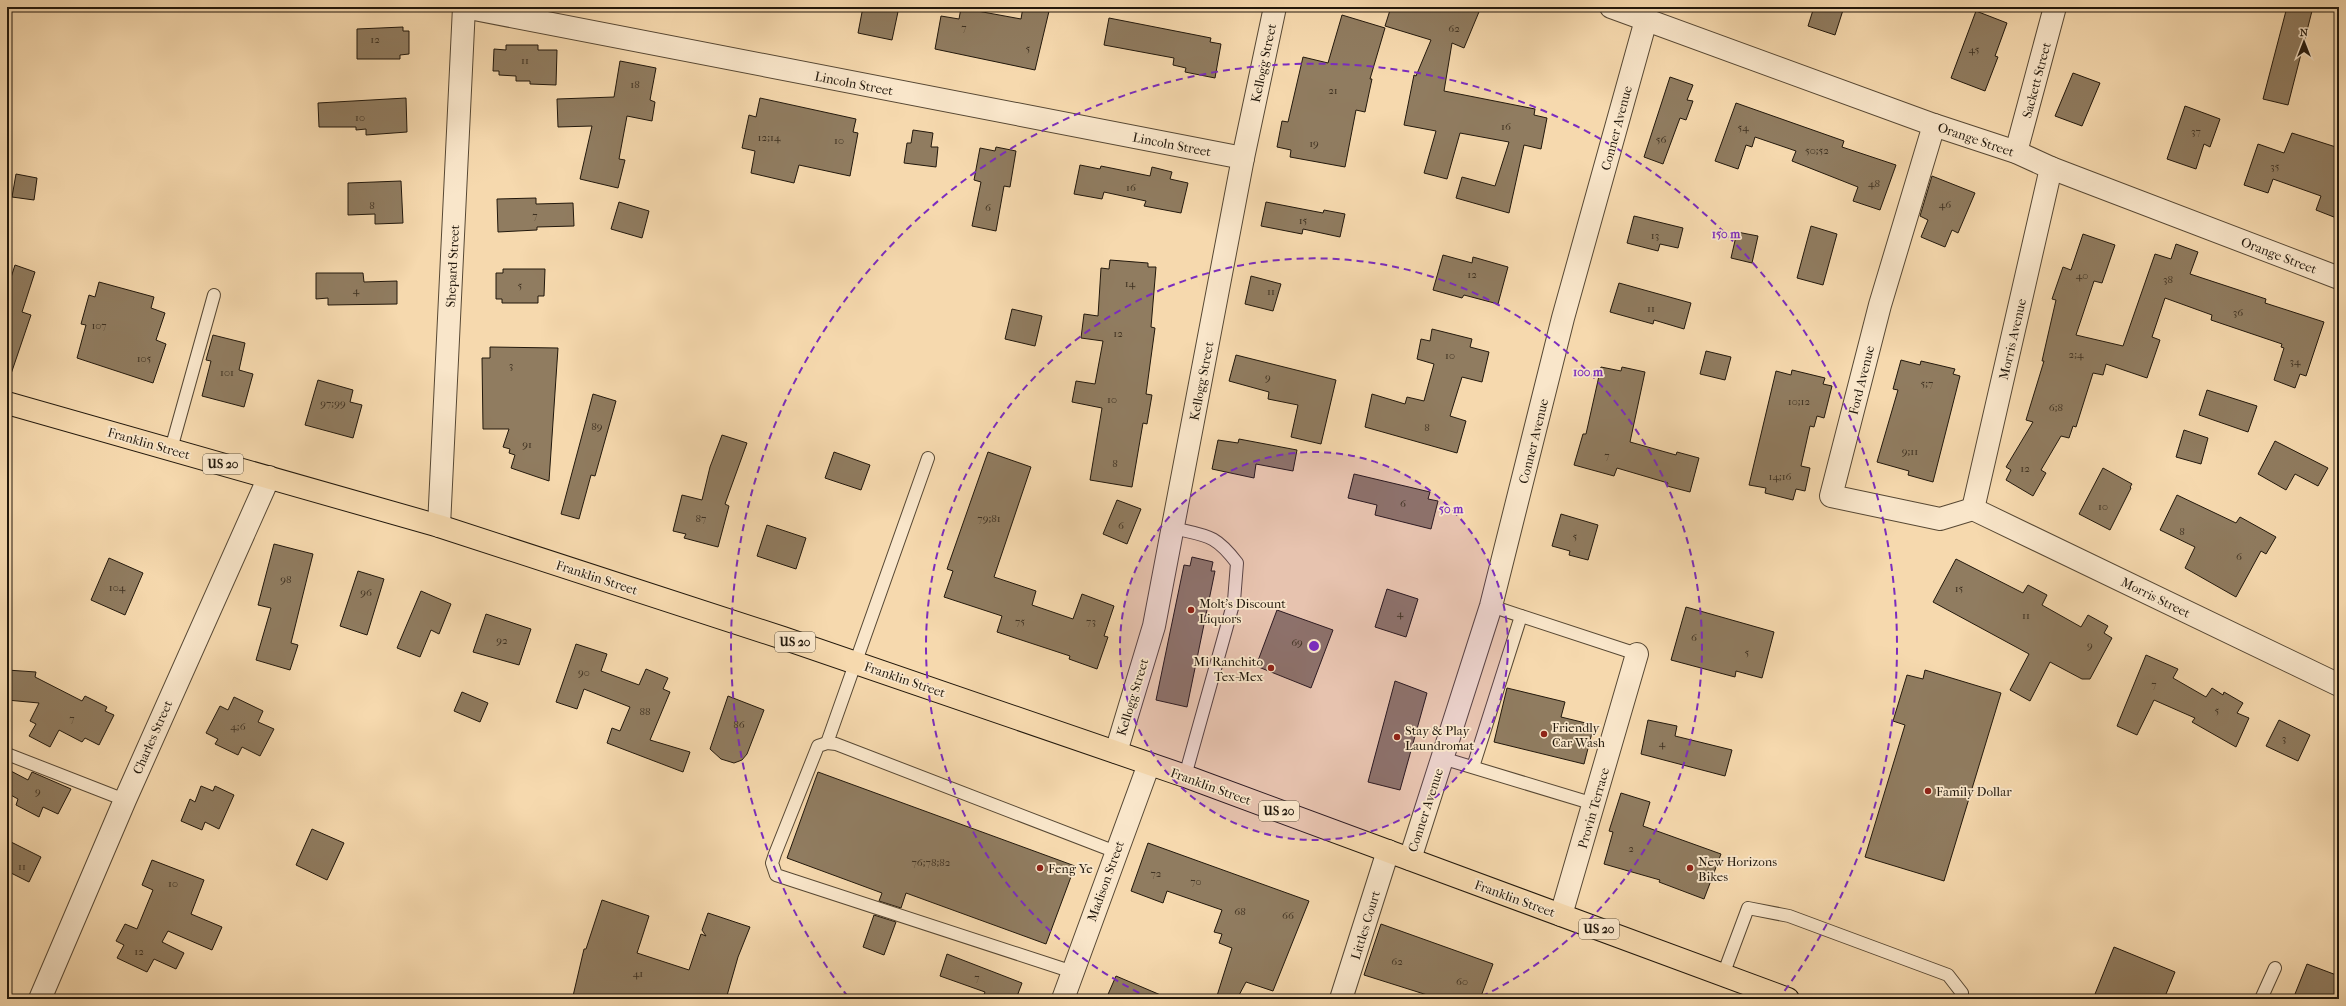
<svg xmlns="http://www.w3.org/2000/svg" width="2346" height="1006" viewBox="0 0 2346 1006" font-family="'IM FELL French Canon',serif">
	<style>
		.building { fill: #907c60; stroke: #22180c }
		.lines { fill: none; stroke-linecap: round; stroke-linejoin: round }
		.service-casing { stroke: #574834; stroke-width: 14 }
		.minor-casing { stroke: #574834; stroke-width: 24 }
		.primary-casing { stroke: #22180c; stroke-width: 24 }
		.service { stroke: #f9e6ca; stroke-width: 12 }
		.minor { stroke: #f9e6ca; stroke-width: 22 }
		.primary { stroke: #f6d9ae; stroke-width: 22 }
		.ring { fill: none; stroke: #7b2cbf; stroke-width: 2; stroke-dasharray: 7 5 }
		.poi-dot { fill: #8f2418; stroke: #f9e6ca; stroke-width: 1.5 }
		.labels { text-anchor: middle; stroke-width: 3.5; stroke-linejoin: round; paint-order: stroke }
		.number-label { font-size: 11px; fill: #3e3121 }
		.shield { fill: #f9e6ca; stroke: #625645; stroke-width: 1 }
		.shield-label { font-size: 12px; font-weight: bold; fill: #22180c }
		.street-label { font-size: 13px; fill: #22180c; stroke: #f9e6ca }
		.poi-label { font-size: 13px; fill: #22180c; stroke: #f9e6ca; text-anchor: start }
		.centre { fill: #7b2cbf; stroke: #f9e6ca; stroke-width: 2 }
		.ring-label { font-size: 12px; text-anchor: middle; font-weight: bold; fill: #7b2cbf; stroke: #f9e6ca; stroke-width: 3.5; stroke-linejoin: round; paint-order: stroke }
	</style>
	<rect width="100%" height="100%" fill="#f6d9ae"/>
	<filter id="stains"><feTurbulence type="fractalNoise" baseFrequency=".005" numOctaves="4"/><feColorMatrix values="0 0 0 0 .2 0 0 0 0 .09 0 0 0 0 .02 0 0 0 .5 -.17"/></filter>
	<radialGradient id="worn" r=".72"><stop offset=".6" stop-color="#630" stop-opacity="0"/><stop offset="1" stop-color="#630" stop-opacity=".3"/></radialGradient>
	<g class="building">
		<path d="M863,7H899L892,40L858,33Z"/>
		<path d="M1023,7H1050L1035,70L935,49L941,16L959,19L961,8L1021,19Z"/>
		<path d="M1391,7H1481L1464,48L1452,43L1444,91L1535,109L1534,115L1547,118L1541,149L1524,145L1509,213L1456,198L1462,177L1495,186L1509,142L1460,133L1447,179L1424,173L1436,131L1404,125L1414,75L1416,76L1431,40L1385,26Z"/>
		<path d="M1814,7H1844L1835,35L1808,26Z"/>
		<path d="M2287,7H2313L2288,105L2263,99Z"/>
		<path d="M1976,11L2007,23L1995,56L1998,57L1985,91L1951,78Z"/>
		<path d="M1342,15L1385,28L1370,79H1372L1365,112L1356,110L1345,167L1290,157L1291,150L1277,147L1282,121L1288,122L1303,57L1328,63Z"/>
		<path d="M1109,18L1211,38L1210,42L1221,44L1215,78L1185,72L1186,68L1173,65L1174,58L1104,45Z"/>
		<path d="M403,27V31H409V54L400,55V59H357V29Z"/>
		<path d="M506,45H538V50H557L556,85L530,84V81H516V76L499,75V71H493L494,49L506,50Z"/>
		<path d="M620,61L656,68L650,100L655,102L652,121L627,116L619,159L625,160L618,188L580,179L592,126L558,127L557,99L614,97Z"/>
		<path d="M2073,73L2100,83L2082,126L2055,116Z"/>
		<path d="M1670,77L1693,85L1687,100L1693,101L1686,120L1680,118L1663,164L1644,157Z"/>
		<path d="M406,98L407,132L366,135V129L356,130V127H319L318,103Z"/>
		<path d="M760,98L856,119L853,132L858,133L850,176L799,165L794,183L751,173L755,151L742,148L749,115L756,117Z"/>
		<path d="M1736,103L1844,141L1842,147L1896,165L1880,210L1853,201L1858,187L1792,161L1796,151L1755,137L1752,147L1746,145L1738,169L1715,161Z"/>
		<path d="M2185,106L2220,119L2210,147L2204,144L2196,169L2167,159Z"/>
		<path d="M913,130L933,133L931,147H938L936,167L904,163L907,143H911Z"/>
		<path d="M2292,133L2339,148V219L2316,210L2321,196L2273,179L2268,193L2244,185L2258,144L2284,153Z"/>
		<path d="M996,147L1016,151L1010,187L1004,186L996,231L972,226L981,182L974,180L980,148L995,151Z"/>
		<path d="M1080,165L1100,169L1101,166L1150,176L1152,167L1172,172L1170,179L1188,183L1181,213L1144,206L1146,201L1104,192L1102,199L1074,194Z"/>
		<path d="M16,174L37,178L34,200L12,197Z"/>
		<path d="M1932,176L1975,193L1958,233L1952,230L1945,247L1921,237L1928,220L1920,216Z"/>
		<path d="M401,181L403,223L375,224V214L348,215V183Z"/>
		<path d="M536,198V204L573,203L574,226L537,227V230L498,232L497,199Z"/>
		<path d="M619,202L649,211L642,238L611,229Z"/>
		<path d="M1266,202L1323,213L1324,210L1345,214L1340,237L1303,229L1302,234L1261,226Z"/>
		<path d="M1634,216L1683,228L1678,248L1660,244L1658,251L1627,243Z"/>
		<path d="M1811,226L1837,234L1823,285L1797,278Z"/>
		<path d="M1737,232L1758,236L1752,263L1731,258Z"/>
		<path d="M2083,234L2115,245L2102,283L2094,281L2076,335L2123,346L2155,254L2171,259L2176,244L2198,252L2190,274L2266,299L2265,303L2324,322L2306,376L2300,374L2295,388L2274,380L2284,348L2281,347L2282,344L2211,320L2212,315L2165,298L2152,337L2160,340L2147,378L2106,364L2103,375L2093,373L2076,427L2073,426L2069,438L2061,436L2041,470L2046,473L2033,496L2006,480L2011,470L2006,467L2033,422L2026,420L2044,361H2042L2056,300L2052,299L2063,267L2071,270Z"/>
		<path d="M1443,255L1472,263L1473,257L1508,267L1498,304L1464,295L1462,298L1433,290Z"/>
		<path d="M1110,260L1148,263V267H1156L1151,327L1155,328L1146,394L1152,395L1147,424L1143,423L1132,487L1090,480L1102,408L1072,402L1076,381L1095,384L1103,341L1081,338L1084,314L1098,316L1101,268L1109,269Z"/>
		<path d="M15,265L35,272L22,312L31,315L11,374H7V290Z"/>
		<path d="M503,269H545L544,296H538V303H502V299H496V273H503Z"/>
		<path d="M316,273H363L364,282L397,281V304L328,305V298L316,299Z"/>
		<path d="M1251,276L1281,284L1273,311L1245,304Z"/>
		<path d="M99,282L154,297L151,308L165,313L156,340L166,344L153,383L77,358L86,325L81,324L89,295L95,297Z"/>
		<path d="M1619,283L1691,303L1684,329L1654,320L1653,324L1610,312Z"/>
		<path d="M1012,309L1042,316L1035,346L1005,339Z"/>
		<path d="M1432,329L1472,339L1470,347L1489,352L1482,382L1462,377L1450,416L1466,421L1457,453L1365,427L1372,394L1405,404L1407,397L1424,401L1434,364L1417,359L1421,339L1430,341Z"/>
		<path d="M213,335L245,343L239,370L253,374L244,407L202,396L211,361L206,360Z"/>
		<path d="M490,347L558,348L549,481L511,468L515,455L509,453L510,449L503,447L509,429H483L482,358H490Z"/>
		<path d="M1706,351L1731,357L1725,380L1700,374Z"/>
		<path d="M1236,355L1336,380L1321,444L1291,437L1298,405L1268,399L1269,392L1229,381Z"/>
		<path d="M1901,360L1920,365L1921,361L1955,369L1953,374L1960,376L1933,482L1908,475L1909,471L1877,462L1898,390L1893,389Z"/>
		<path d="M1601,367L1621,371L1622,367L1645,372L1630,442L1676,455L1677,452L1699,458L1690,492L1667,486L1668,483L1617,468L1614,476L1574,465L1583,434H1586Z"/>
		<path d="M1792,370L1825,378L1823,384L1832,386L1824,418L1817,416L1814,427L1810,426L1801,466L1810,468L1805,491L1796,489L1793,500L1765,493L1766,488L1749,485L1776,371L1791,375Z"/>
		<path d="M318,380L353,390L350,402L362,405L353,438L305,425Z"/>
		<path d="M2207,390L2257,406L2248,432L2199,415Z"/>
		<path d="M593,394L616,401L595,476L591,475L579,519L561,514Z"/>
		<path d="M2184,430L2208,438L2201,464L2176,457Z"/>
		<path d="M722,435L747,443L725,504L729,506L718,547L684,538L686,534L673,531L682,495L702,500L710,467Z"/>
		<path d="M1239,439L1297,450L1293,471L1256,464L1254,478L1212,469L1218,440L1238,443Z"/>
		<path d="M2275,441L2328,468L2318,486L2295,474L2286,490L2258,474Z"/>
		<path d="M834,452L870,465L861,490L825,478Z"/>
		<path d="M988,452L1031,467L994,577L1036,591L1032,605L1073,619L1082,594L1114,606L1104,636L1108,637L1097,669L1069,659L1070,656L997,632L1002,616L944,597L953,571L947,569Z"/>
		<path d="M2103,468L2132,484L2130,487L2131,488L2110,530L2079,514Z"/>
		<path d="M1354,474L1430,492L1428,499L1438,501L1431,529L1375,515L1377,505L1348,498Z"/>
		<path d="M2177,495L2236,523L2240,517L2276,537L2266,554L2261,551L2236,597L2185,568L2195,547L2160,530Z"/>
		<path d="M1117,500L1141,509L1127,544L1103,534Z"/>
		<path d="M1561,514L1598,525L1588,560L1569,555L1570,551L1552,546Z"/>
		<path d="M767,525L806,538L796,569L757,556Z"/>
		<path d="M274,544L313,554L291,643L298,645L290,670L256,660L271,608L258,605Z"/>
		<path d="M1192,557L1213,562L1211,571H1215L1187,707L1156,700L1184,565L1190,566Z"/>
		<path d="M109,558L143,573L125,615L91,600Z"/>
		<path d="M1956,559L2019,591L2023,593L2028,585L2047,595L2042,605L2081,627L2088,615L2108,626L2104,633L2112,638L2090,679H2082L2050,662L2030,701L2010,690L2029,654L1933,602Z"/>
		<path d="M358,571L384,579L367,635L340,626Z"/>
		<path d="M1387,589L1418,599L1406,637L1375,627Z"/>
		<path d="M421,591L451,604L439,634L431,630L420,657L397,648Z"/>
		<path d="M1686,607L1774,632L1762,678L1736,671L1735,677L1671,660Z"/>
		<path d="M1277,610L1333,630L1311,688L1256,666Z"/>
		<path d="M486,614L531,629L519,665L473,652Z"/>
		<path d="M576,644L607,654L601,671L639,685L646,669L668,678L663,689L670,692L650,740L690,752L683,772L607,743L612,728L620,731L630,707L584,689L577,709L556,702Z"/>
		<path d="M2146,655L2178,669L2173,678L2206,697L2212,688L2223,695L2224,692L2243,703L2237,713L2249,718L2236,747L2192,722L2195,718L2154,700L2137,735L2117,726Z"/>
		<path d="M7,670L36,672L35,677L82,701L85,696L107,707L105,711L114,715L99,745L85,738L82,742L59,730L50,747L29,736L36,724L30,721L39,703L7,700Z"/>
		<path d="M1925,670L2001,693L1944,881L1865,857L1905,725L1893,721L1907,675L1923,679Z"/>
		<path d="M1395,681L1427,693L1400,790L1368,782Z"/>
		<path d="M1507,688L1565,702L1561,717L1594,725L1584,764L1494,742Z"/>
		<path d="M462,692L488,703L480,722L454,711Z"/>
		<path d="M728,696L764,710L747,754L742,760L734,763L721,759L710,749Z"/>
		<path d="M234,697L263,711L258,722L274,729L260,756L242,747L238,755L215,744L218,739L206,733L220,706L228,710Z"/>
		<path d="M1648,720L1677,726L1675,736L1732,750L1725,776L1641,754Z"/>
		<path d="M2279,720L2310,735L2298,761L2266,746Z"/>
		<path d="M7,769L28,780L32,772L71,789L58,814L43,807L39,817L16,805L18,799L7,793Z"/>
		<path d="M818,772L1075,866L1046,944L906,893L901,908L879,901L882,893L787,858Z"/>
		<path d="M201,786L213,791L215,786L234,795L219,829L205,822L202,830L181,821L190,799L195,802Z"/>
		<path d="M1621,793L1650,802L1643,826L1721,854L1704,899L1659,882L1660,880L1604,864L1613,832L1609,831Z"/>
		<path d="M312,829L344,843L327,880L296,865Z"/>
		<path d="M7,840L41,857L29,882L7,871Z"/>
		<path d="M1148,843L1309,901L1273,991L1246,982L1237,999H1216L1232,948L1219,943L1222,934L1214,932L1222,910L1167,891L1163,903L1131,891Z"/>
		<path d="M152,860L204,880L191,914L222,927L212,950L168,931L162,942L184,953L176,969L154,959L147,972L117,958L124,945L116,941L125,924L137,929L153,890L142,885Z"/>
		<path d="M602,900L649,916L637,953L689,970L701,934L706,936L702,930L708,913L750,927L738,957L726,999H587L573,996L584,949H586Z"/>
		<path d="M874,915L896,922L884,955L863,947Z"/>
		<path d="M1381,924L1493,964L1480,999H1440L1364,975Z"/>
		<path d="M2114,947L2175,972L2164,999H2093Z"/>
		<path d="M947,954L1022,983L1016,999H982L985,992L940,976Z"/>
		<path d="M2307,964L2339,976V999H2293Z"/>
		<path d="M1116,976L1170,999H1106Z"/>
	</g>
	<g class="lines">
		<g class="service-casing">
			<g id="service">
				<path d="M171,449L214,295"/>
				<path d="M1173,528C1207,536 1215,534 1237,563L1234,601L1185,776"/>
				<path d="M1491,606L1637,654"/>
				<path d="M827,743L928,458"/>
				<path d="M7,754L125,800"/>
				<path d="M1442,758L1594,804"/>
				<path d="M1473,767L1521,616"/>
				<path d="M1073,972L776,875L772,863L775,854L818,746L827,743L836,744L1116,852"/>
				<path d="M1723,975L1748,908L1789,916L1948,975L1962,993L1960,999"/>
				<path d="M2261,999L2275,968"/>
			</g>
		</g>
		<g class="minor-casing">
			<g id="minor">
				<path d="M464,7L1243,158"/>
				<path d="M1611,7L1934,125L2016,152L2051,168L2339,278"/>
				<path d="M1934,125L1880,305L1831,496L1940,519L1973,509"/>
				<path d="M2016,152L2055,7"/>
				<path d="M1973,509L2339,685"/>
				<path d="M1973,509L2051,168"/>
				<path d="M439,526L464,7"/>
				<path d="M1116,752L1154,626L1243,158L1275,7"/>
				<path d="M1410,859L1491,606L1563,318L1646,20"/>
				<path d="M1561,915L1637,654"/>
				<path d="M40,999L125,800L269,477"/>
				<path d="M1063,999L1149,764"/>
				<path d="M1341,999L1388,851"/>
			</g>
		</g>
		<g class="primary-casing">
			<path id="primary" d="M7,403L439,526L783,638L1185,776L1788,999"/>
		</g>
		<use href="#service" class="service"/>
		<use href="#minor" class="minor"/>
		<use href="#primary" class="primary"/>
	</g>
	<circle cx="1314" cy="646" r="194" fill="#7b2cbf" fill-opacity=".12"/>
	<g class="ring">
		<circle cx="1314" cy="646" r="194"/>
		<path d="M1150 998A388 388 0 1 1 1478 998"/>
		<path d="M848 997A583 583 0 1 1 1780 997"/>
	</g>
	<g class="poi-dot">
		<circle cx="1191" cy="610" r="4"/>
		<circle cx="1271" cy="668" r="4"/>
		<circle cx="1544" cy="734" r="4"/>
		<circle cx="1397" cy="737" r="4"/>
		<circle cx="1928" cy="791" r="4"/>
		<circle cx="1040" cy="868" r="4"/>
		<circle cx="1690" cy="868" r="4"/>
	</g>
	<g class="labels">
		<g class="number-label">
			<text x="964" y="31">7</text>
			<text x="1454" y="32">62</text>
			<text x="375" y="43">12</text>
			<text x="1028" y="52">5</text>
			<text x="1974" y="53">45</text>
			<text x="525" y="64">11</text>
			<text x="635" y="88">18</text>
			<text x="1333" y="94">21</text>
			<text x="360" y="121">10</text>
			<text x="1506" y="130">16</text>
			<text x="1743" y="131">54</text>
			<text x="2196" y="135">37</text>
			<text x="769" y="141">12;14</text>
			<text x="1661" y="143">56</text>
			<text x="839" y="144">10</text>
			<text x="1314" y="147">19</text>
			<text x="1817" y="154">50;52</text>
			<text x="2275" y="170">35</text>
			<text x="1874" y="187">48</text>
			<text x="1131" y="191">16</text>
			<text x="1945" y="208">46</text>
			<text x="372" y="209">8</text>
			<text x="988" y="211">6</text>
			<text x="535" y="219">7</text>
			<text x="1303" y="224">15</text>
			<text x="1655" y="239">13</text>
			<text x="1472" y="278">12</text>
			<text x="2082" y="279">40</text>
			<text x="2168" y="283">38</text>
			<text x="1130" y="287">14</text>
			<text x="520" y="289">5</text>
			<text x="356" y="294">4</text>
			<text x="1271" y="295">11</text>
			<text x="1651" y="312">11</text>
			<text x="2238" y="316">36</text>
			<text x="99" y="329">107</text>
			<text x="1118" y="337">12</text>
			<text x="2076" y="358">2;4</text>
			<text x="1450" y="359">10</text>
			<text x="144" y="362">105</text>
			<text x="2295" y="365">34</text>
			<text x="511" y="369">3</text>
			<text x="227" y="376">101</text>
			<text x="1268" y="381">9</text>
			<text x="1927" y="387">5;7</text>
			<text x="1112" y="403">10</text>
			<text x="1799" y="405">10;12</text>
			<text x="333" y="407">97;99</text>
			<text x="2056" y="411">6;8</text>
			<text x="597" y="430">89</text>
			<text x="1427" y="431">8</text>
			<text x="527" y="448">91</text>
			<text x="1910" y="455">9;11</text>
			<text x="1607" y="459">7</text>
			<text x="1115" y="467">8</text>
			<text x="2025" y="472">12</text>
			<text x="1780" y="480">14;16</text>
			<text x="1403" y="507">6</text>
			<text x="2103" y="510">10</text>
			<text x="701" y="522">87</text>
			<text x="989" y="522">79;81</text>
			<text x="1121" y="529">6</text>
			<text x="2182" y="535">8</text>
			<text x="1575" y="540">5</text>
			<text x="2239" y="560">6</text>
			<text x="286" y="583">98</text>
			<text x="117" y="591">104</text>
			<text x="1959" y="592">15</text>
			<text x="366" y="596">96</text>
			<text x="1400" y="617">4</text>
			<text x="2026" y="619">11</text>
			<text x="1020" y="625">75</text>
			<text x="1091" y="625">73</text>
			<text x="1694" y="641">6</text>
			<text x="502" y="644">92</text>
			<text x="1297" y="646">69</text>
			<text x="2090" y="649">9</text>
			<text x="1747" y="656">5</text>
			<text x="584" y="676">90</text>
			<text x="2154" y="688">7</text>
			<text x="2217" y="714">5</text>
			<text x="645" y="715">88</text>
			<text x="72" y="722">7</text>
			<text x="739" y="728">86</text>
			<text x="238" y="730">4;6</text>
			<text x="2284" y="742">3</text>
			<text x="1662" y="747">4</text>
			<text x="38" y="795">9</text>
			<text x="1631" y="852">2</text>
			<text x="931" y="866">76;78;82</text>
			<text x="22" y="870">11</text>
			<text x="1156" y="877">72</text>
			<text x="1196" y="885">70</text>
			<text x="173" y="887">10</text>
			<text x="1240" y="915">68</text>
			<text x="1288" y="919">66</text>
			<text x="139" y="955">12</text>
			<text x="1397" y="965">62</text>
			<text x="638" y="977">41</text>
			<text x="977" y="981">7</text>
			<text x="1462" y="985">60</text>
		</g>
		<g class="shield">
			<rect x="203" y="454" width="40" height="20" rx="3"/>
			<rect x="775" y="632" width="40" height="20" rx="3"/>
			<rect x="1259" y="801" width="40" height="20" rx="3"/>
			<rect x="1579" y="919" width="40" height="20" rx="3"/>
		</g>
		<g class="shield-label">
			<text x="223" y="468">US 20</text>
			<text x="795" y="646">US 20</text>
			<text x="1279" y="815">US 20</text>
			<text x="1599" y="933">US 20</text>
		</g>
		<g class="street-label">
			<text transform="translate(1263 63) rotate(-78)" y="5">Kellogg Street</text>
			<text transform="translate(2036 80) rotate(-75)" y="5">Sackett Street</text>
			<text transform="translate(854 83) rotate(11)" y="5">Lincoln Street</text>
			<text transform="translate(1616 128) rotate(-75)" y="5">Conner Avenue</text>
			<text transform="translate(1976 139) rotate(19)" y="5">Orange Street</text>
			<text transform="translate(1172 144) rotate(11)" y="5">Lincoln Street</text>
			<text transform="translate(2279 255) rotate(21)" y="5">Orange Street</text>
			<text transform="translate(452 266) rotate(-87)" y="5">Shepard Street</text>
			<text transform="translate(2012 339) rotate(-77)" y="5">Morris Avenue</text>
			<text transform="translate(1861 380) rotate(-76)" y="5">Ford Avenue</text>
			<text transform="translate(1201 381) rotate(-79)" y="5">Kellogg Street</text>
			<text transform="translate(1533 441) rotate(-76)" y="5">Conner Avenue</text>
			<text transform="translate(149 443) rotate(16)" y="5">Franklin Street</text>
			<text transform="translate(597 577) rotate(18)" y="5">Franklin Street</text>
			<text transform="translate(2156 597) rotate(26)" y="5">Morris Street</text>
			<text transform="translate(905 679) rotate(19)" y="5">Franklin Street</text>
			<text transform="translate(1132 697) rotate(-73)" y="5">Kellogg Street</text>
			<text transform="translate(152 737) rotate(-66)" y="5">Charles Street</text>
			<text transform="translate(1211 786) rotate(20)" y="5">Franklin Street</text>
			<text transform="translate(1593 808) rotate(-74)" y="5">Provin Terrace</text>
			<text transform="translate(1425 810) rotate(-72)" y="5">Conner Avenue</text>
			<text transform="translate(1105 881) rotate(-70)" y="5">Madison Street</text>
			<text transform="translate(1515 898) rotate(20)" y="5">Franklin Street</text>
			<text transform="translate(1365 925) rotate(-73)" y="5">Littles Court</text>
		</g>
		<g class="poi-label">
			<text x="1199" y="608">Molt's Discount<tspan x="1199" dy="15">Liquors</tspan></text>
			<text x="1263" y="666" text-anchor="end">Mi Ranchito<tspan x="1263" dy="15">Tex-Mex</tspan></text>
			<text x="1552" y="732">Friendly<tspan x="1552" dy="15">Car Wash</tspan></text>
			<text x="1405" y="735">Stay &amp; Play<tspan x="1405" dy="15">Laundromat</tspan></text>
			<text x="1936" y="796">Family Dollar</text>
			<text x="1698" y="866">New Horizons<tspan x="1698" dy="15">Bikes</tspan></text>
			<text x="1048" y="873">Feng Ye</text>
		</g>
	</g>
	<circle cx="1314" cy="646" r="6" class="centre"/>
	<g class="ring-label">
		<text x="1726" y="238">150 m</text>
		<text x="1588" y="376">100 m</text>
		<text x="1451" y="513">50 m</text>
	</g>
	<rect width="2346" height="1006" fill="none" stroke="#f6d9ae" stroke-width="24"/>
	<rect x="8" y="8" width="2330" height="990" fill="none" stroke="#22180c" stroke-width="2"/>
	<rect x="12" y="12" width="2322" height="982" fill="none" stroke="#22180c"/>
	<g transform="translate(2304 42)" stroke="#f9e6ca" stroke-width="3" paint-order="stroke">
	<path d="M0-3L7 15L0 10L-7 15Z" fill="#22180c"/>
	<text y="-6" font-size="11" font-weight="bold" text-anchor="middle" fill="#22180c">N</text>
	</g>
	<rect width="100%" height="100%" filter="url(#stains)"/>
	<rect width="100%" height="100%" fill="url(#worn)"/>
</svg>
